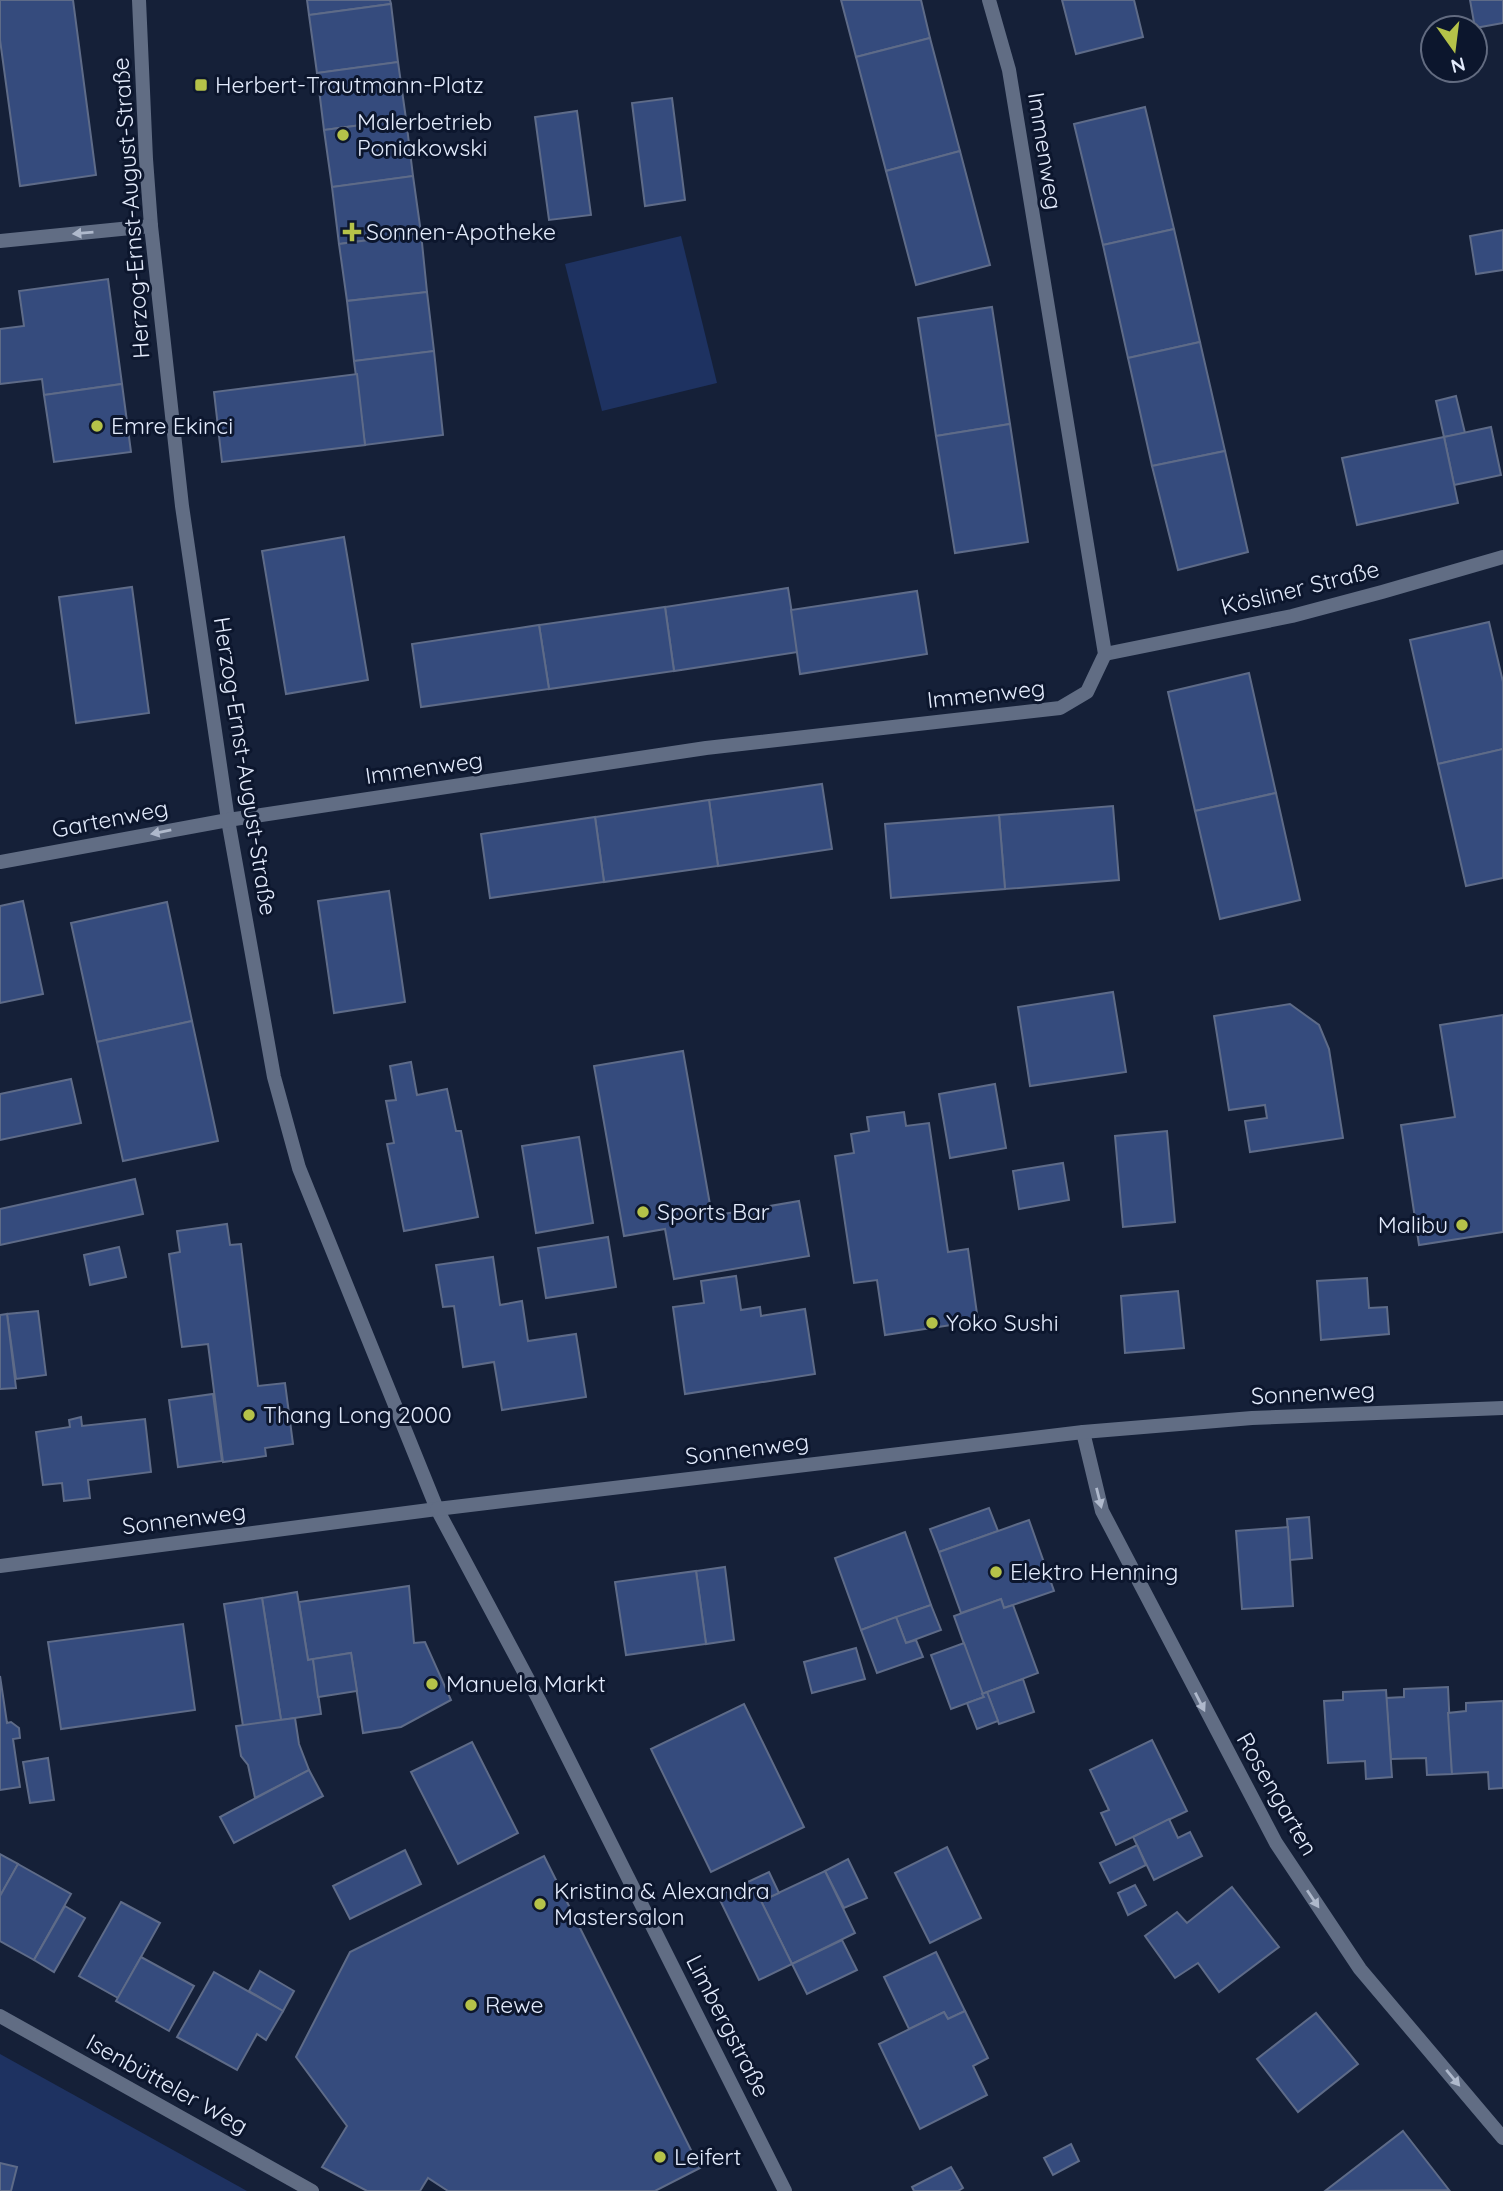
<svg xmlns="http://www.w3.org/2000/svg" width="1503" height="2191" viewBox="0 0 1503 2191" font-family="Quicksand,sans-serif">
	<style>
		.green { fill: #1e3261 }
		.building { fill: #354b7d; stroke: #5e6b88; stroke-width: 2 }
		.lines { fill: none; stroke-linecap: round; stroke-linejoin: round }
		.minor { stroke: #616d84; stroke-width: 14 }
		.tertiary { stroke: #616d84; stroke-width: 14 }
		.oneway { fill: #afb9cc }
		.poi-dot { fill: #b5c249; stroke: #0c162d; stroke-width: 2.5 }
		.labels { text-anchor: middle; stroke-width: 6; stroke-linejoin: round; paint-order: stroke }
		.poi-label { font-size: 23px; fill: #e3ebfc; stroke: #0c162d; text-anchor: start }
		.street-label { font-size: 23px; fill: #e3ebfc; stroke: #0c162d }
	</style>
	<rect width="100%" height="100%" fill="#152038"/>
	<g class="green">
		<path d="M681,236L717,383L602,411L565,264Z"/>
		<path d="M0,2054L247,2191H0Z"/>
	</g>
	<g class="building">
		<path d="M0,0H73L96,175L20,186L0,40Z"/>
		<path d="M307,0H390L391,4L309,15Z"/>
		<path d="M841,0H921L930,38L856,57Z"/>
		<path d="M1062,0H1134L1143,37L1076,54Z"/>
		<path d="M1470,0H1503V23L1475,28Z"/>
		<path d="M391,4L398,62L317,73L309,15Z"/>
		<path d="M930,38L960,151L886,171L856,57Z"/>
		<path d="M398,62L406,119L324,130L317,73Z"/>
		<path d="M672,98L685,200L645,206L632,103Z"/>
		<path d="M1145,107L1174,229L1103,245L1074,124Z"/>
		<path d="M577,111L591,215L549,220L535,117Z"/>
		<path d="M406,119L413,176L332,187L324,130Z"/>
		<path d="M960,151L990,265L916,285L886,171Z"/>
		<path d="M413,176L421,233L339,244L332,187Z"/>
		<path d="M1174,229L1200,342L1128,358L1103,245Z"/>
		<path d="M1503,230V270L1476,274L1470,236Z"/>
		<path d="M421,233L427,292L347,301L339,244Z"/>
		<path d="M108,279L122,384L44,395L42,379L0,384V329L24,326L19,291Z"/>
		<path d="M427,292L434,351L354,361L347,301Z"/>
		<path d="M992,307L1010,424L936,436L918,318Z"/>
		<path d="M1200,342L1225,451L1152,466L1128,358Z"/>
		<path d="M434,351L443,435L365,445L354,361Z"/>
		<path d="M357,374L365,445L222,462L214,392Z"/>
		<path d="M122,384L131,452L54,462L44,395Z"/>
		<path d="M1456,396L1465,433L1444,437L1436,401Z"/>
		<path d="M1010,424L1028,542L955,553L936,436Z"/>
		<path d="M1491,427L1501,475L1454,485L1444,437Z"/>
		<path d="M1444,437L1458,503L1357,525L1342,458Z"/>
		<path d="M1225,451L1248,552L1178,570L1152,466Z"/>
		<path d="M344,537L368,680L286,694L262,551Z"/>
		<path d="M132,587L149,713L76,723L59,597Z"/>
		<path d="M788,588L798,652L674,671L665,607Z"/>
		<path d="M917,591L927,654L800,674L791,610Z"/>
		<path d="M665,607L674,671L549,689L539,625Z"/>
		<path d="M1489,622L1503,682V749L1438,764L1410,640Z"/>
		<path d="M539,625L549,689L421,707L412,644Z"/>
		<path d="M1249,673L1276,793L1195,811L1168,692Z"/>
		<path d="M1503,749V878L1466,886L1438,764Z"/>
		<path d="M822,784L832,849L718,866L709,800Z"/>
		<path d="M1276,793L1300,900L1220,919L1195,811Z"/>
		<path d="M709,800L718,866L604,882L595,817Z"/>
		<path d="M1113,806L1119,880L1005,889L999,815Z"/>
		<path d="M999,815L1005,889L891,898L885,824Z"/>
		<path d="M595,817L604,882L490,898L481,834Z"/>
		<path d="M389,891L405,1002L334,1013L318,901Z"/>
		<path d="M23,901L43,994L0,1003V906Z"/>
		<path d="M167,902L192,1021L97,1042L71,923Z"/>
		<path d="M1113,992L1126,1072L1030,1086L1018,1007Z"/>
		<path d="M1290,1004L1319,1025L1329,1049L1343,1138L1250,1152L1245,1121L1267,1118L1265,1105L1229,1110L1214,1016Z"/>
		<path d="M1503,1015V1232L1419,1245L1401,1125L1455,1117L1440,1025Z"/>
		<path d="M192,1021L218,1141L123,1161L97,1042Z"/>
		<path d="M683,1051L712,1216L799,1201L809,1256L674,1279L665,1229L624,1236L594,1066Z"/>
		<path d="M411,1062L417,1095L447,1089L456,1131H461L478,1217L404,1231L387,1144L394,1143L386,1101L396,1100L390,1066Z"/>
		<path d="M71,1079L81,1123L0,1140V1094Z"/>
		<path d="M995,1084L1006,1148L950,1158L939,1094Z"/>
		<path d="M904,1112L906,1126L929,1123L948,1252L968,1249L978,1321L885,1335L877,1280L854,1283L835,1156L854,1153L851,1134L869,1131L867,1117Z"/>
		<path d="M1167,1131L1175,1222L1123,1227L1115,1136Z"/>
		<path d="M579,1137L593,1223L536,1233L522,1146Z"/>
		<path d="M1063,1163L1069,1200L1019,1209L1013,1171Z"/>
		<path d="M135,1179L143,1214L0,1245V1209Z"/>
		<path d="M227,1224L230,1245L241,1244L258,1386L285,1383L293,1444L265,1448L266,1456L223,1462L208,1344L182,1347L169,1254L180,1252L177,1231Z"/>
		<path d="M608,1237L616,1287L546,1298L538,1248Z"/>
		<path d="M119,1247L126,1277L90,1285L84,1255Z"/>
		<path d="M493,1257L500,1305L522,1301L528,1341L576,1334L586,1397L502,1410L494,1362L463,1367L454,1306L443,1307L436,1265Z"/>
		<path d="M736,1276L741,1310L760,1307L761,1316L805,1309L815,1374L685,1394L673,1307L704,1303L701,1281Z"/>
		<path d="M1367,1278L1369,1308L1387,1307L1389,1334L1321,1340L1317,1281Z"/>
		<path d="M1178,1291L1184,1348L1125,1353L1121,1296Z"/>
		<path d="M38,1311L46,1375L16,1379L7,1314Z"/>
		<path d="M7,1314L16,1388L0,1389V1315Z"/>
		<path d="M213,1394L222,1461L178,1467L169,1400Z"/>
		<path d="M81,1417L82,1426L145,1419L151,1472L88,1480L90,1498L64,1501L62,1483L43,1485L36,1432L70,1427L69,1420Z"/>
		<path d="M989,1508L998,1531L939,1552L930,1529Z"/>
		<path d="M1309,1517L1312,1558L1290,1560L1287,1519Z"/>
		<path d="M1029,1520L1054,1591L1004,1608L1001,1599L961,1613L939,1552Z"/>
		<path d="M1288,1527L1293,1606L1242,1609L1236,1531Z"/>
		<path d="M905,1532L931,1605L861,1630L835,1558Z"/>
		<path d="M725,1567L734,1640L706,1644L696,1571Z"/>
		<path d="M696,1571L706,1644L626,1655L615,1582Z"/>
		<path d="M409,1586L414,1643L425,1642L451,1700L401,1727L363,1733L351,1653L308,1660L299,1602Z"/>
		<path d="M297,1592L308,1660L313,1659L321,1714L281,1720L262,1598Z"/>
		<path d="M262,1598L281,1720L243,1726L224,1604Z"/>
		<path d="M1001,1599L1004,1608L1013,1605L1038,1673L982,1694L954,1616Z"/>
		<path d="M931,1605L941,1630L906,1643L896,1617Z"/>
		<path d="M896,1617L906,1643L916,1640L923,1657L877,1673L861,1630Z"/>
		<path d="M183,1624L195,1710L61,1729L48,1642Z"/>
		<path d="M964,1643L984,1697L951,1709L931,1655Z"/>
		<path d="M856,1648L865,1679L812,1693L804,1662Z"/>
		<path d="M351,1653L357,1691L318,1697L313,1659Z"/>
		<path d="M0,1676L7,1723L11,1722L19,1728L20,1738L13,1739L20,1787L0,1790Z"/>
		<path d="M1023,1679L1034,1712L999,1724L987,1692Z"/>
		<path d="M1448,1687L1452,1774L1427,1775L1426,1758L1391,1759L1386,1698L1404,1697V1689Z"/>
		<path d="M1386,1690L1392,1777L1366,1779L1365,1761L1328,1763L1324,1701L1343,1700V1692Z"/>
		<path d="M987,1692L998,1721L977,1729L967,1703L984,1697L982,1694Z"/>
		<path d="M1503,1701V1788L1489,1789L1488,1772L1452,1774L1448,1713L1466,1711V1703Z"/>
		<path d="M744,1704L804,1827L711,1872L651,1749Z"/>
		<path d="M295,1718L299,1744L309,1770L255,1798L248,1765L241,1756L236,1726Z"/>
		<path d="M1152,1740L1187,1811L1116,1845L1101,1813L1109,1810L1090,1770Z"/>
		<path d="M472,1742L518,1833L458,1864L411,1772Z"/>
		<path d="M48,1758L54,1800L30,1803L23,1762Z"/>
		<path d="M309,1770L323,1796L234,1843L220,1817Z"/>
		<path d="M1169,1819L1178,1838L1190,1832L1202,1856L1154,1880L1133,1837Z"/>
		<path d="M1137,1845L1146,1865L1110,1883L1100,1863Z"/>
		<path d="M947,1847L981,1918L930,1943L895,1873Z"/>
		<path d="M405,1850L421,1884L350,1919L333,1886Z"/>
		<path d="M0,1854L18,1864L0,1896Z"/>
		<path d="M544,1856L700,2168L655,2191H448L428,2178L420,2191H367L322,2167L347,2126L296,2057L350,1952Z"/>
		<path d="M848,1859L867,1898L844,1908L825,1871Z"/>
		<path d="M18,1864L71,1894L34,1960L0,1941V1896Z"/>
		<path d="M825,1871L855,1933L792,1964L761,1901Z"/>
		<path d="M769,1872L779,1893L761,1901L792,1964L759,1980L718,1896Z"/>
		<path d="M1135,1885L1146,1905L1128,1915L1118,1893Z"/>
		<path d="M1232,1887L1279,1947L1219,1992L1198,1963L1175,1978L1145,1936L1177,1912L1187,1923Z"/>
		<path d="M121,1902L160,1923L118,1998L79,1976Z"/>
		<path d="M65,1906L85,1918L54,1972L34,1960Z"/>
		<path d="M842,1940L857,1970L807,1994L792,1964Z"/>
		<path d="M936,1952L965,2011L948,2019L944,2012L909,2029L884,1977Z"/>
		<path d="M141,1957L194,1986L169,2031L116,2001Z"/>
		<path d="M260,1971L294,1991L283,2011L249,1991Z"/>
		<path d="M214,1972L283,2011L266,2040L257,2034L237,2070L177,2037Z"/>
		<path d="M965,2011L988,2058L973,2066L987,2095L920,2129L879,2044L944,2012L948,2019Z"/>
		<path d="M1316,2013L1358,2064L1298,2112L1257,2059Z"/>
		<path d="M1403,2131L1449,2190L1325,2191Z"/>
		<path d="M1071,2144L1079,2161L1053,2175L1044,2158Z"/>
		<path d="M0,2163L17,2167L11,2191H0Z"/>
		<path d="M951,2167L963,2188L958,2191H914L912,2187Z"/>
	</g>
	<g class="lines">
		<g class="minor">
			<path d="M139,0L146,159L151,226L182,506L228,820L274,1077L299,1168L437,1509L539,1700L785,2191"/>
			<path d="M0,241L151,226"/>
			<path d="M1105,654L1292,616L1382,592L1503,557"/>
			<path d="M0,862L228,820L706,748L1060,708L1087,692L1105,654L1009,70L989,0"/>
			<path d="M1083,1432L1102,1511L1276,1843L1360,1969L1503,2138"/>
			<path d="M0,1566L437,1509"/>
			<path d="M0,2016L312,2191"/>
		</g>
		<path class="tertiary" d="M437,1509L1083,1432L1252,1418L1503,1408"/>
	</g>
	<defs><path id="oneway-solid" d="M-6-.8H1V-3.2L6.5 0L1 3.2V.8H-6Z" transform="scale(1.75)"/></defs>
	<g class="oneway">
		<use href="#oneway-solid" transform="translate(83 233) rotate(175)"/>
		<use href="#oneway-solid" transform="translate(161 832) rotate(169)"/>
		<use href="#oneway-solid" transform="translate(1099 1498) rotate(76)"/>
		<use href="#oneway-solid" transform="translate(1200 1702) rotate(63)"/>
		<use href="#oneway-solid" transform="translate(1313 1899) rotate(56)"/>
		<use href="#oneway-solid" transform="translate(1453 2078) rotate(50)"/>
	</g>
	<g class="poi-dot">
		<rect x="194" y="78" width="14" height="14" rx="3.5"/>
		<circle cx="343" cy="135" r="7"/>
		<path d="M348.5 221.5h7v7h7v7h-7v7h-7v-7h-7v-7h7z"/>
		<circle cx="97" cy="426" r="7"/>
		<circle cx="643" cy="1212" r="7"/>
		<circle cx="1462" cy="1225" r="7"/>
		<circle cx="932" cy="1323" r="7"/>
		<circle cx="249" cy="1415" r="7"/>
		<circle cx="996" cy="1572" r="7"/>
		<circle cx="432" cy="1684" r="7"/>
		<circle cx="540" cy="1904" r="7"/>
		<circle cx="471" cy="2005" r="7"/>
		<circle cx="660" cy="2157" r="7"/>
	</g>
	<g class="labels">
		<g class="poi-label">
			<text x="215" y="93">Herbert-Trautmann-Platz</text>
			<text x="357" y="130">Malerbetrieb<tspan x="357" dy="26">Poniakowski</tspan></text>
			<text x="366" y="240">Sonnen-Apotheke</text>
			<text x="111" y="434">Emre Ekinci</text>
			<text x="657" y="1220">Sports Bar</text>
			<text x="1448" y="1233" text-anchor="end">Malibu</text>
			<text x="946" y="1331">Yoko Sushi</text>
			<text x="263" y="1423">Thang Long 2000</text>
			<text x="1010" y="1580">Elektro Henning</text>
			<text x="446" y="1692">Manuela Markt</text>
			<text x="554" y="1899">Kristina &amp; Alexandra<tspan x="554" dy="26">Mastersalon</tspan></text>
			<text x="485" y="2013">Rewe</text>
			<text x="674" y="2165">Leifert</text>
		</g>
		<g class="street-label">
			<text transform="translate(1045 151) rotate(81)" y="8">Immenweg</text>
			<text transform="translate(131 208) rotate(-94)" y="8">Herzog-Ernst-August-Straße</text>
			<text transform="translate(1300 588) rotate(-14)" y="8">Kösliner Straße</text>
			<text transform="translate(986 694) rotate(-6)" y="8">Immenweg</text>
			<text transform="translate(245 766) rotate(81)" y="8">Herzog-Ernst-August-Straße</text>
			<text transform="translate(424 768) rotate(-8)" y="8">Immenweg</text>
			<text transform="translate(110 819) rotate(-11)" y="8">Gartenweg</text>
			<text transform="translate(1313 1393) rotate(-3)" y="8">Sonnenweg</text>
			<text transform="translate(747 1449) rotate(-7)" y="8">Sonnenweg</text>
			<text transform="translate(184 1519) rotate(-7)" y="8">Sonnenweg</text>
			<text transform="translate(1277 1794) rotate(60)" y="8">Rosengarten</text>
			<text transform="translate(728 2026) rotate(63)" y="8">Limbergstraße</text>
			<text transform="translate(167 2084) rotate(29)" y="8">Isenbütteler Weg</text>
		</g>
	</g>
	<g transform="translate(1454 49) rotate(166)"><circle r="33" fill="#0c162d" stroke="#626b80" stroke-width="2"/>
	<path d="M0-5L12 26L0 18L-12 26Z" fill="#b5c249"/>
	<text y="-10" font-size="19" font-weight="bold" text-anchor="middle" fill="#e3ebfc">N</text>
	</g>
</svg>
